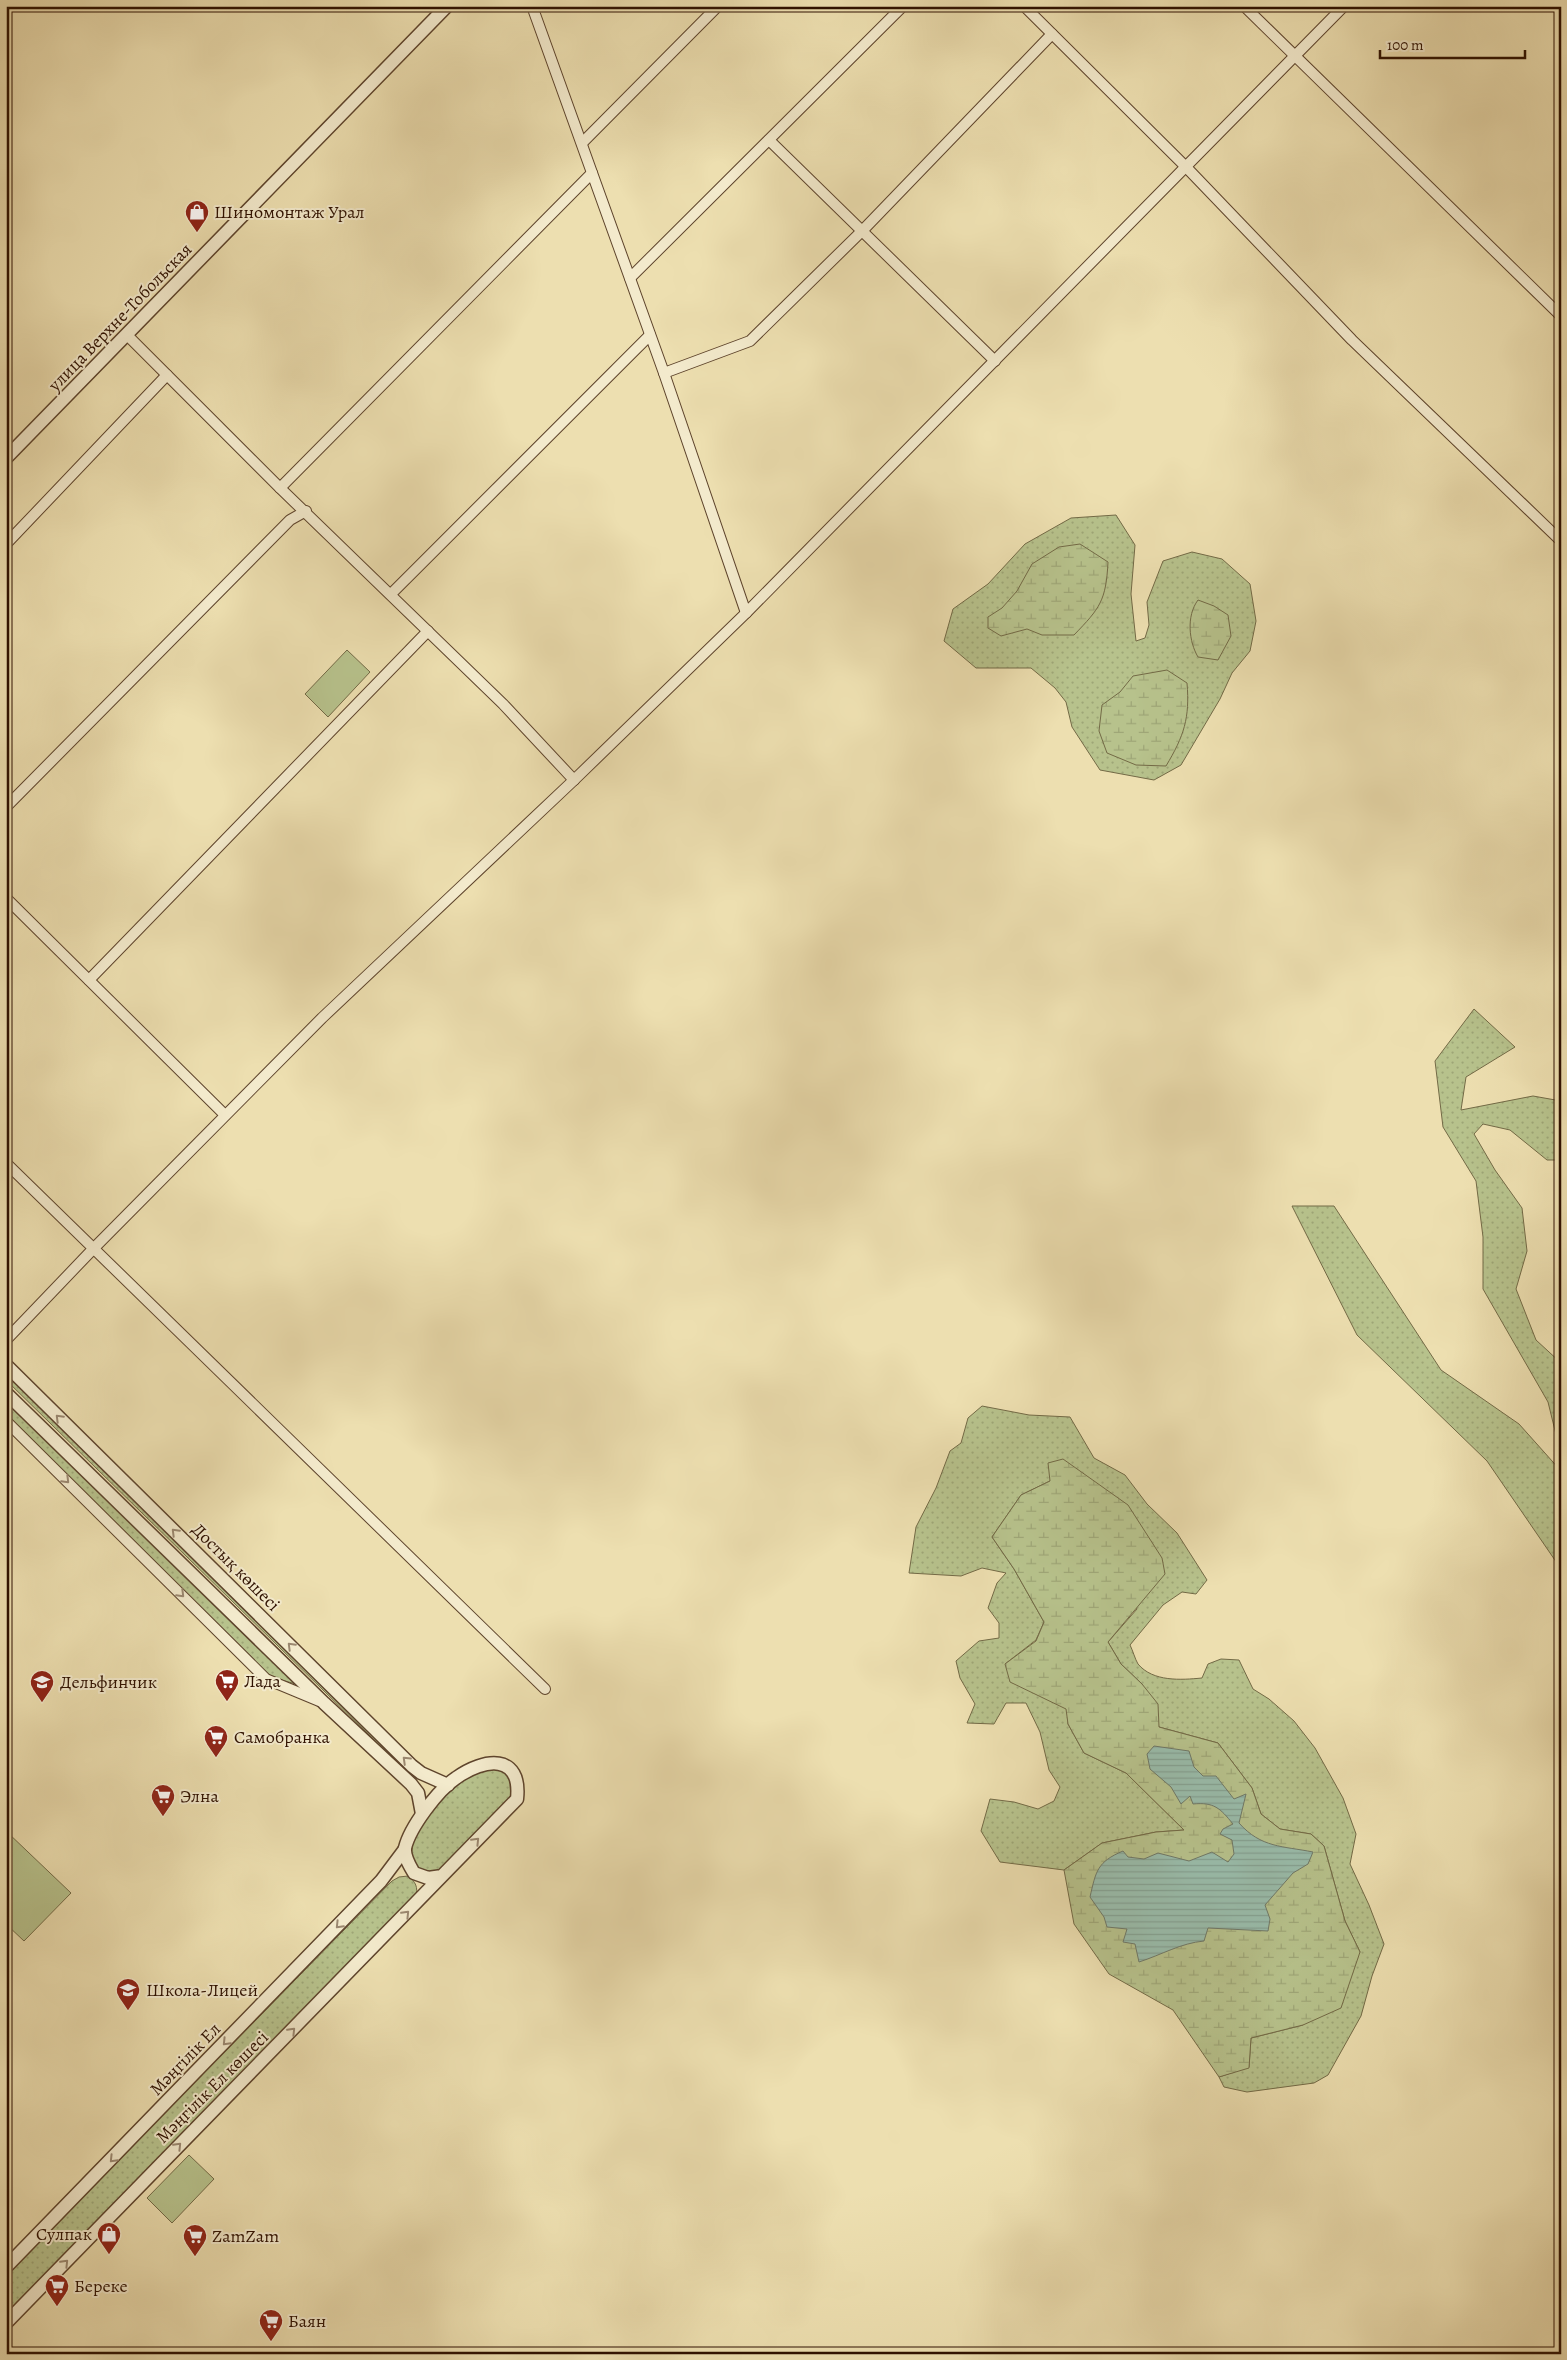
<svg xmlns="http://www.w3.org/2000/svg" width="1567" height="2360" viewBox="0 0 1567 2360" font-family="Alegreya,serif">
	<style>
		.grass { fill: url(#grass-dots); stroke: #736a46 }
		.wetland { fill: url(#wetland-marsh); stroke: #736a46 }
		.garden { fill: #b7c28c; stroke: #736a46 }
		.water { fill: url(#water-rules); stroke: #6f7867 }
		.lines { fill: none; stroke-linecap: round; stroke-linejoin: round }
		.minor-casing { stroke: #5e442c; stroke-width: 12 }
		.tertiary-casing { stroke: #5e442c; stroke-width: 15 }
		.minor { stroke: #f3eacc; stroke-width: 10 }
		.tertiary { stroke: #f3eacc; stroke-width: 12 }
		.oneway { stroke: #9b8870 }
		.labels { text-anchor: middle; stroke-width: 4; stroke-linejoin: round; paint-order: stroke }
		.poi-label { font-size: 18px; fill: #2f1100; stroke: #f3eacc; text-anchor: start }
		.street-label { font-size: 18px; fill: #2f1100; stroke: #f3eacc }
	</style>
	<defs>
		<pattern id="grass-dots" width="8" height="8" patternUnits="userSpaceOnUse" patternTransform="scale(1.25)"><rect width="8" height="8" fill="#b7c28c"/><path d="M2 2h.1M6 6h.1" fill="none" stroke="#9ea677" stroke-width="1.8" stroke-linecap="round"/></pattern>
		<pattern id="wetland-marsh" width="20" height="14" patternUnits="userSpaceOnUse" patternTransform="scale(1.25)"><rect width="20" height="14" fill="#b7c28c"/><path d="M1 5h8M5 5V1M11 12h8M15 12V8" fill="none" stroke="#9ea677"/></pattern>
		<pattern id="water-rules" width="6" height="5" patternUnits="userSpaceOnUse" patternTransform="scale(1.25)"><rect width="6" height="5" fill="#99bdac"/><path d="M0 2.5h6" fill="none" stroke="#84a192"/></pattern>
	</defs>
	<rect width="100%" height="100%" fill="#eddfb0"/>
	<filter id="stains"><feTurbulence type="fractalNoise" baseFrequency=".004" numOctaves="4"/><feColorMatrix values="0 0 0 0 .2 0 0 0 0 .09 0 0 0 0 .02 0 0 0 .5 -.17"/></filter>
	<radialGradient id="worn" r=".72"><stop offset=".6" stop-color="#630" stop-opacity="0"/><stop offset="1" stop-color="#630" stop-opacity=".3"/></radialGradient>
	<g class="grass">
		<path d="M1116,515L1135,545L1131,594L1136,641L1145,638L1149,625L1147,602L1163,561L1192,552L1222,559L1250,584L1256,621L1250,651L1232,673L1220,699L1181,765L1154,780L1100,770L1072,727L1066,702L1055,688L1031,668H976L944,641L953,609L988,584L1025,544L1071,518Z"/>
		<path d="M1474,1009L1515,1047L1466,1077L1461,1110L1533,1096L1561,1101V1160H1547L1510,1130L1483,1124L1474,1134L1495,1170L1522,1208L1527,1251L1516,1289L1536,1340L1561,1363V1455L1548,1402L1483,1289V1237L1476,1181L1443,1127L1435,1061Z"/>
		<path d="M1292,1206H1334L1441,1370L1519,1424L1561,1471V1569L1487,1461L1357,1335Z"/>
		<path d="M6,1371L418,1775L414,1779L6,1380Z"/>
		<path d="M6,1398L299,1685L268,1676L6,1415Z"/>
		<path d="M982,1406L1029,1415L1070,1417L1094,1458L1125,1475L1147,1504L1177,1533L1207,1580L1196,1594L1182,1592L1163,1605L1130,1645C1133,1651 1135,1659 1138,1664C1153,1682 1181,1680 1202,1678L1208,1664L1221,1659L1239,1660L1253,1689L1269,1699L1294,1721L1315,1748L1343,1798L1356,1834L1350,1864L1369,1905L1384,1944L1372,1976L1361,2016L1328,2075L1314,2083L1247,2092L1224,2087L1219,2077L1249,2067L1251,2038L1303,2025L1360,1952L1345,1921L1324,1846L1311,1834L1280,1829L1261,1814L1252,1788L1218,1743L1159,1727L1142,1684L1121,1664L1108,1642L1137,1609L1050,1481L1021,1495L992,1537L1014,1569L1044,1622L1036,1640L1005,1664L1067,1709L1068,1724L1084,1753L1126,1773L1184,1830L1156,1832L1102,1843L1064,1870L1000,1862L981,1831L990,1799L1014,1802L1038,1809L1054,1801L1060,1787L1049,1770L1040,1732L1026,1703H1006L994,1724L967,1723L975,1704L960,1678L956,1661L979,1641L999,1638V1623L988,1608L997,1583L1006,1573L982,1568L961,1576L909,1573L916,1527L936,1488L950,1451L961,1443L968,1418Z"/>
		<path d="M495,1766L513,1778L511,1798L440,1871L431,1874L417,1869L410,1850C419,1832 427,1807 443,1793C457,1782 478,1772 495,1766Z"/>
		<path d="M408,1876C416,1882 418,1887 416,1897L6,2315V2275L392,1881L399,1877Z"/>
	</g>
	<g class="wetland">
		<path d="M1080,544L1108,562C1106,601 1100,608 1074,635H1042L1027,629L1001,636L988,628V617L1002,608L1017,591L1032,564L1059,547Z"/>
		<path d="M1198,600L1214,606L1228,615L1231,636L1218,660L1198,657C1189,642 1186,616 1198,600Z"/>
		<path d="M1167,670L1187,683C1190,718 1184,736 1166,766L1136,765L1107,753L1099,731L1102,705L1120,692L1133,676Z"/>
		<path d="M1063,1459L1128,1505L1162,1558L1165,1574L1108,1642L1121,1664L1142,1684L1158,1704L1159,1727L1218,1743L1252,1788L1261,1814L1280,1829L1311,1834L1324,1846L1345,1921L1360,1952L1341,2008L1303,2025L1251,2038L1249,2068L1219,2077L1173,2010L1109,1974L1074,1924L1064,1870L1102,1843L1156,1832L1184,1830L1126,1773L1084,1753L1068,1724L1066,1709L1010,1682L1005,1664L1036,1641L1044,1622L1014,1569L992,1537L1021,1495L1050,1481L1048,1463Z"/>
	</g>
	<g class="garden">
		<path d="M347,650L370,672L328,717L305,694Z"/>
		<path d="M6,1831L71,1893L24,1941L6,1924Z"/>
		<path d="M189,2155L214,2179L172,2223L147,2198Z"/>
	</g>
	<path class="water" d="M1154,1746L1189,1751L1194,1767L1203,1776H1216L1234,1799L1246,1794L1239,1823C1261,1848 1283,1846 1313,1852L1308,1864L1293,1873L1265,1905L1270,1919L1268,1931L1208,1928L1204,1941C1181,1943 1161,1955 1139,1962L1135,1944L1123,1942L1127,1929L1107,1927L1104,1917L1090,1897C1096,1871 1097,1862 1123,1851L1128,1857L1144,1859L1158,1853L1189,1861L1212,1852L1228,1862L1234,1854L1232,1840L1220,1834L1223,1829L1233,1824C1220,1808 1214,1802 1193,1804L1190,1796L1181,1804L1171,1787L1150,1769L1147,1754Z"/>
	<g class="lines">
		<g class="minor-casing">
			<g id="minor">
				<path d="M532,6L664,373L746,613"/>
				<path d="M1024,6L1186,167L1352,340L1561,541"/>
				<path d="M1244,6L1561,316"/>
				<path d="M769,140L995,361"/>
				<path d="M582,143L718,6"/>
				<path d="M630,278L903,6"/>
				<path d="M127,335L280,488L503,704L574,780"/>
				<path d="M664,373L750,341L863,230L1052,34"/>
				<path d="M280,488L592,173"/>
				<path d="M6,544L167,375"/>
				<path d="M391,594L650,335"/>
				<path d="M6,807L290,520L306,511"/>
				<path d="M6,898L225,1115"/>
				<path d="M89,980L428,631"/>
				<path d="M6,1163L545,1689"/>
				<path d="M6,1340L94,1248L322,1018L574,780L746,613L1344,6"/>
				<path d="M6,1421L266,1679L319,1701"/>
			</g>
		</g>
		<g class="tertiary-casing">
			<g id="tertiary">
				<path d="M6,458L447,6"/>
				<path d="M6,1365L412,1766L421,1773L448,1785"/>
				<path d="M6,1393L324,1703L411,1784L418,1793L422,1814"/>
				<path d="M6,2267L381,1881L405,1849"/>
				<path d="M6,2323L517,1799C522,1753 484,1758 456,1778C438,1790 410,1827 405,1848C404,1857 410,1866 414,1873L428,1878L442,1876"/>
			</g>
		</g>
		<use href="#minor" class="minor"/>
		<use href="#tertiary" class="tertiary"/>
	</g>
	<defs><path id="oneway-chevron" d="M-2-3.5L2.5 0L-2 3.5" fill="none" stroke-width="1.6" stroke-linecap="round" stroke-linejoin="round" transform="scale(1.25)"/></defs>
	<g class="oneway">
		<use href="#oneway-chevron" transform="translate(59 1418) rotate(-135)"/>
		<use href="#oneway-chevron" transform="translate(66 1480) rotate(45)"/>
		<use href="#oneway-chevron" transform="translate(175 1532) rotate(-135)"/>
		<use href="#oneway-chevron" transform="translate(181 1594) rotate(45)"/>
		<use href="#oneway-chevron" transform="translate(291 1646) rotate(-135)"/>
		<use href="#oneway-chevron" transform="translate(406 1760) rotate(-136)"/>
		<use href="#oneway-chevron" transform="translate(476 1841) rotate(-46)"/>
		<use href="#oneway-chevron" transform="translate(406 1914) rotate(-46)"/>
		<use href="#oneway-chevron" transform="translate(339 1925) rotate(134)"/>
		<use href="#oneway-chevron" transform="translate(292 2031) rotate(-46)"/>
		<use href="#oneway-chevron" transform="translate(226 2042) rotate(134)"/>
		<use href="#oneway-chevron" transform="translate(178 2146) rotate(-46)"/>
		<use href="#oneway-chevron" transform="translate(113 2159) rotate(134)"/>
		<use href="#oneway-chevron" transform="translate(65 2263) rotate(-46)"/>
	</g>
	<defs>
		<g id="shop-pin" transform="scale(1.25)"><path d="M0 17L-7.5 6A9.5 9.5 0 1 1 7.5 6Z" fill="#8f2418" stroke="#f3eacc"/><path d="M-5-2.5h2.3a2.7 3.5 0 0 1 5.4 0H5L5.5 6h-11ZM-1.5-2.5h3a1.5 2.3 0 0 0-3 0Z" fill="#fff"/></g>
		<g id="supermarket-pin" transform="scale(1.25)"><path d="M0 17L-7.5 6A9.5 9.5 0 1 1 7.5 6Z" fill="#8f2418" stroke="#f3eacc"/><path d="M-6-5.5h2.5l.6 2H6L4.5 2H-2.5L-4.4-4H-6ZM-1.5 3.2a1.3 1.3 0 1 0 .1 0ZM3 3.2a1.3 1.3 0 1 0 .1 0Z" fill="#fff"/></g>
		<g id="school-pin" transform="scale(1.25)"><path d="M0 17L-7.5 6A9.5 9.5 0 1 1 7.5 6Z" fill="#8f2418" stroke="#f3eacc"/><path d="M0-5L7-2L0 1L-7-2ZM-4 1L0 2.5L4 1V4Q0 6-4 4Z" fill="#fff"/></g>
	</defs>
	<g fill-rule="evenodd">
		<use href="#shop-pin" x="197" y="212"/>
		<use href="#supermarket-pin" x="227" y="1681"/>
		<use href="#school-pin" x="42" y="1682"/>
		<use href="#supermarket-pin" x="216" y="1737"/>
		<use href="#supermarket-pin" x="163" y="1796"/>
		<use href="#school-pin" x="128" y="1990"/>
		<use href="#shop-pin" x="109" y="2234"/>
		<use href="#supermarket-pin" x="195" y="2236"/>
		<use href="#supermarket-pin" x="57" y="2286"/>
		<use href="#supermarket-pin" x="271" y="2321"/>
	</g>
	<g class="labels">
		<g class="poi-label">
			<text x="214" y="218">Шиномонтаж Урал</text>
			<text x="244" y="1687">Лада</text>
			<text x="60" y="1688">Дельфинчик</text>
			<text x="234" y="1743">Самобранка</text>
			<text x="180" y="1802">Элна</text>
			<text x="146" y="1996">Школа-Лицей</text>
			<text x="92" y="2240" text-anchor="end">Сулпак</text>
			<text x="212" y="2242">ZamZam</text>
			<text x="74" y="2292">Береке</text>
			<text x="288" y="2327">Баян</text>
		</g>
		<g class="street-label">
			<text transform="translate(120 317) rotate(-46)" y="6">улица Верхне-Тобольская</text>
			<text transform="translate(236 1567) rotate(45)" y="6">Достық көшесі</text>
			<text transform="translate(185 2059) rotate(-46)" y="6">Мәңгілік Ел</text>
			<text transform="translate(212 2087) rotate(-45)" y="6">Мәңгілік Ел көшесі</text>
		</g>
	</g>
	<rect width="1567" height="2360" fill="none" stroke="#eddfb0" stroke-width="25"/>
	<rect x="8" y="8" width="1552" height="2345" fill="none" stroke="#2f1100" stroke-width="2.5"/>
	<rect x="12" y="12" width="1542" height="2335" fill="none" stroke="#2f1100"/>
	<path d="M1380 50v8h145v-8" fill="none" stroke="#2f1100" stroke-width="2.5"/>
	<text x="1387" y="50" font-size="15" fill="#2f1100" stroke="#f3eacc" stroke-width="4" paint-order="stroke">100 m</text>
	<rect width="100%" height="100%" filter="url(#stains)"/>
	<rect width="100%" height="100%" fill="url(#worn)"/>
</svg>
